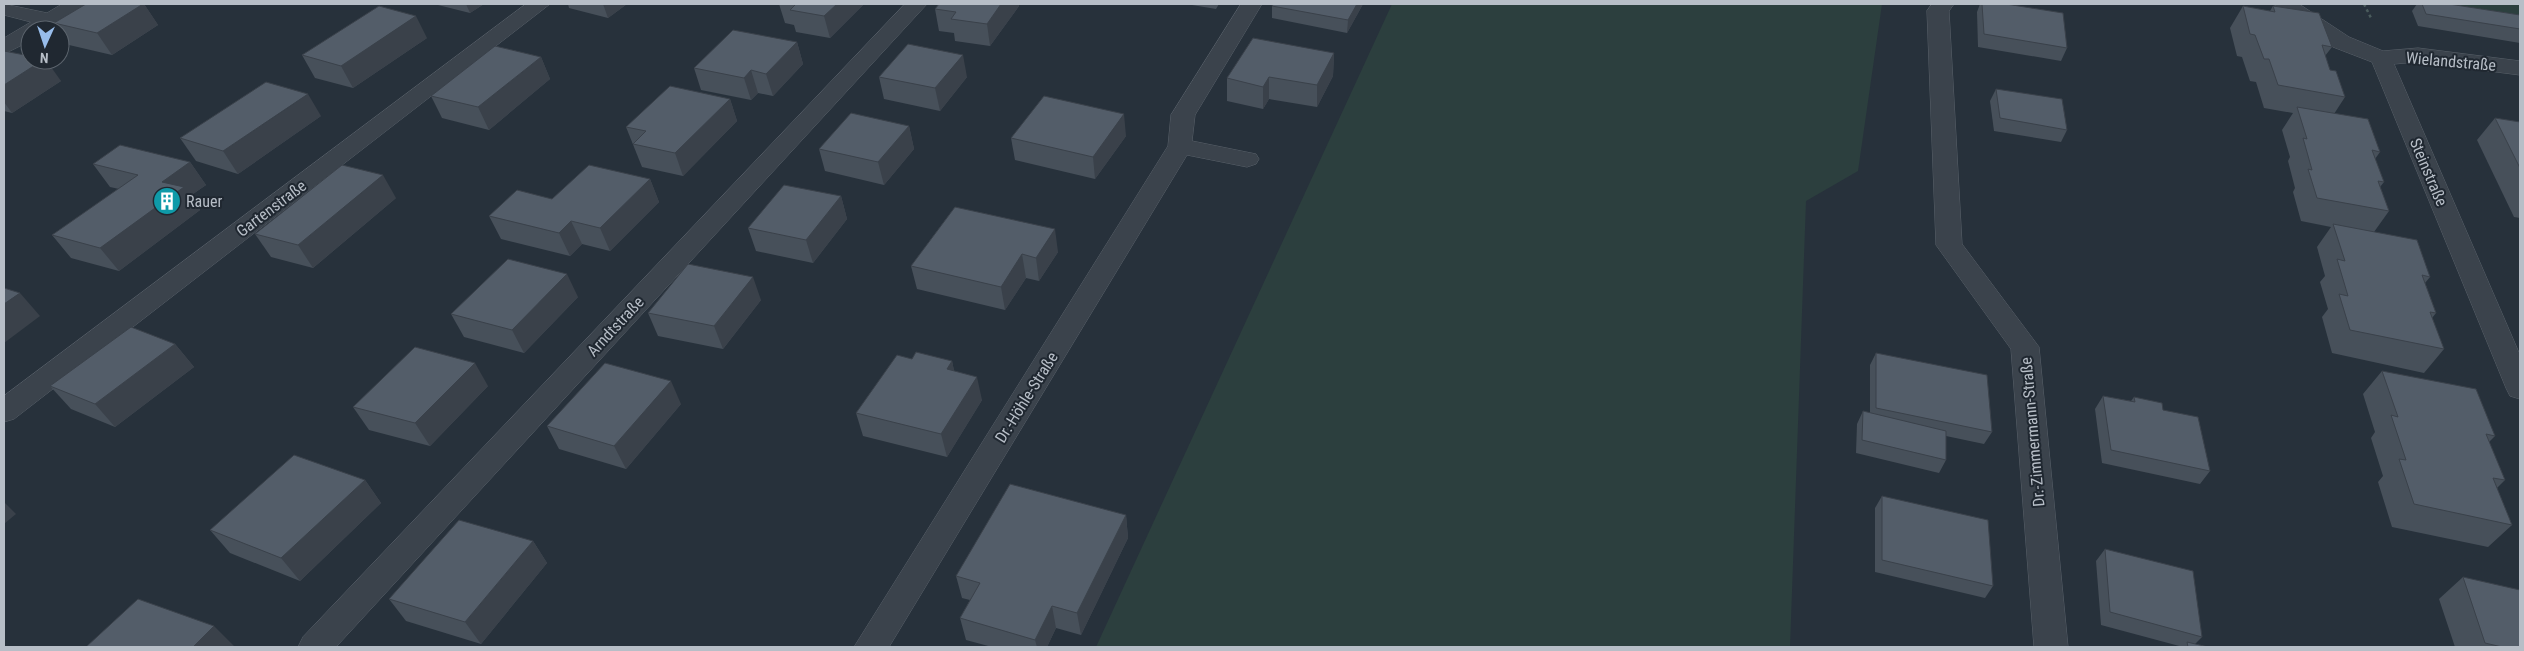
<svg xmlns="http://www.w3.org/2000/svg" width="2524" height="651" viewBox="0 0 2524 651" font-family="'Roboto Condensed',sans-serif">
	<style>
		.green { fill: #2c3f3e }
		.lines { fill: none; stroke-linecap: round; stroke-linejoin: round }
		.minor-casing { stroke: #59616a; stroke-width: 1 }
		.path { stroke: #4b5c5d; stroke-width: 2.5; stroke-dasharray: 3 3; stroke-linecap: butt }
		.minor { fill: #3b434c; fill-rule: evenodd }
		.wall { fill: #47505a }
		.shaded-wall { fill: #3a414a }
		.building { fill: #535d69; stroke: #3a414a }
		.labels { text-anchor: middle; stroke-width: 4; stroke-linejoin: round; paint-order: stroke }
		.street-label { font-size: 16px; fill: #b7bec7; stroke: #202831 }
		.poi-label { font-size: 16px; fill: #b7bec7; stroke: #202831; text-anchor: start }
	</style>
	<rect width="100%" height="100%" fill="#27313b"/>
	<g class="green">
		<path d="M1392,4H1882L1858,171L1806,201L1790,647H1096Z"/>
		<path d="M2438,4H2520V15Z"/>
	</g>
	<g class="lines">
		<g class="minor-casing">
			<g id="minor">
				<path d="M4,4L47,13L62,4H88L84,8L48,30H30V41L4,54V38L31,22L4,15Z"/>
				<path d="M526,4H550L14,419L4,422V396Z"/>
				<path d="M905,4H927L336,647H298L303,637Z"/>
				<path d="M1241,4H1262L1195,115L1192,141L1256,154L1259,159L1256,164L1247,167L1187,155L889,647H854L1168,146L1171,115Z"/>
				<path d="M1932,4H1954L1949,11L1962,244L2039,347L2068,647H2034L2011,349L1936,245L1927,11Z"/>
				<path d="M2274,4H2299L2349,37L2383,51L2418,48L2520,61V75L2418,62L2394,64L2520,355V399L2510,396L2506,388L2372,62L2333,47L2278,8Z"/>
			</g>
		</g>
		<path class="path" d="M2364,4L2371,18"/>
		<use href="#minor" class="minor"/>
	</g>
	<g class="wall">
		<path d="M86,4H144L158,25L112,55L69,45L60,32V30H58L54,23Z"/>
		<path d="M434,4H484L470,13Z"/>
		<path d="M568,4H627L608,18L569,8Z"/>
		<path d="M779,4H864L830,38L796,32L794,25L785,23Z"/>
		<path d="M939,4H1018L1019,6L990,46L955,41L954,33L939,31L935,9Z"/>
		<path d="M1186,4H1219L1216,9Z"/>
		<path d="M1273,4H1363L1347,33L1272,18V6Z"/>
		<path d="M1980,4H2006L2067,48L2061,61L1978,47L1977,12Z"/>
		<path d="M2417,4H2449L2520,15V43L2418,26L2412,11Z"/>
		<path d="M2243,6L2270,11L2273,6L2332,47L2325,56L2330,70L2345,97L2334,114L2380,152L2375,159L2384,182L2380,187L2389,211L2374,232L2430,277L2425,283L2436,313L2432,318L2444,349L2424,373L2332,353L2322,317L2328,309L2320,282L2325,276L2317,247L2331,227L2301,221L2293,192L2295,188L2288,161L2290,157L2282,130L2293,113L2264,108L2256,82L2250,81L2242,57L2237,56L2230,28Z"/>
		<path d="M427,38L353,88L315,78L302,55Z"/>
		<path d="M797,42L803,64L773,96L758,93L751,100L701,90L694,68Z"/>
		<path d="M4,51L61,81L12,113L4,111Z"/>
		<path d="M1334,53L1333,76L1317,107L1269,99L1263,109L1227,101V78Z"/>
		<path d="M541,57L550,79L489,130L442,118L431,96Z"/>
		<path d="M879,77H967L940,111L884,99Z"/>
		<path d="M1996,89L2067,130L2061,142L1994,131L1990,101Z"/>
		<path d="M730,99L737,121L683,176L642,167L626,127Z"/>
		<path d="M321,116L238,174L196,161L180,138Z"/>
		<path d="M2495,118L2520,122V218L2514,217L2477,140Z"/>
		<path d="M909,126L914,149L884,185L825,171L819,149Z"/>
		<path d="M1126,136L1095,179L1015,160L1011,138Z"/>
		<path d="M190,162L206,185L190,196L200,210L119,271L71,258L52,235L119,189L110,187L93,164Z"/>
		<path d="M650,179L659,202L610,251L582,244L570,256L501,239L489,216Z"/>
		<path d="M841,196L847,219L813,263L756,251L748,228Z"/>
		<path d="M396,198L313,268L271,257L255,234Z"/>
		<path d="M955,207L1058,252L1039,281L1026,278L1005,310L917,289L911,266Z"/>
		<path d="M578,297L524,353L464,337L451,314Z"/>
		<path d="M761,300L723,349L658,336L648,313Z"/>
		<path d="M175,344L194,367L115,427L71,409L50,386Z"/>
		<path d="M1876,353L1992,432L1984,444L1946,436V460L1939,473L1856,453L1857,424L1863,411L1870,413V365Z"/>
		<path d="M912,359L952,361L954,371L982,400L947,457L863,436L856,413Z"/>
		<path d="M2382,371L2495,436L2489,442L2505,480L2497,488L2512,525L2488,547L2392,527L2378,482L2383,476L2371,438L2375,432L2363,394Z"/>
		<path d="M488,386L430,446L369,430L353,407Z"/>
		<path d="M2103,396L2131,401L2134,397L2210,471L2200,484L2102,463L2095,409Z"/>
		<path d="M681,404L626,469L559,449L547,426Z"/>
		<path d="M365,480L381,503L300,581L230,553L210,530Z"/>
		<path d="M1882,496L1993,586L1985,598L1875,572V508Z"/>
		<path d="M1126,515L1128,538L1081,635L1056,628L1047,647H992L966,640L960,618L970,600L962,598L956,576Z"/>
		<path d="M533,541L547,563L481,644L406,621L389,599Z"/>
		<path d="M2105,549L2202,637L2195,644L2208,647H2182H2183L2101,625L2096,561Z"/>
		<path d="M2463,577L2520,647H2455L2439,599Z"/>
	</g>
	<g class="shaded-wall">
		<path d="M143,4H144L158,25L112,55L97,33Z"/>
		<path d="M466,4H484L470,13Z"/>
		<path d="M603,4H627L608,18Z"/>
		<path d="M837,4H864L830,38L824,16Z"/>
		<path d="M1001,4H1018L1019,6L990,46L987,24Z"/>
		<path d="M1357,4H1363L1347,33L1348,20Z"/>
		<path d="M416,16L427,38L353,88L341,66Z"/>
		<path d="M797,42L803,64L773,96L766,74Z"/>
		<path d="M1334,53L1333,76L1317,107V85Z"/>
		<path d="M963,55L967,77L940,111L935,88Z"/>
		<path d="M541,57L550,79L489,130L478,107Z"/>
		<path d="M43,60H46L61,81L12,113L4,102V85Z"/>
		<path d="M751,70L758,93L751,100L744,78Z"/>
		<path d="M1269,77V99L1263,109V87Z"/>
		<path d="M308,94L321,116L238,174L223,151Z"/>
		<path d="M730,99L737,121L683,176L675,153Z"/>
		<path d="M1124,114L1126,136L1095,179L1093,157Z"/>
		<path d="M909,126L914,149L884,185L878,162Z"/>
		<path d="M190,162L206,185L190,196L200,210L119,271L100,248L162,182Z"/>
		<path d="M383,175L396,198L313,268L298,245Z"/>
		<path d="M650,179L659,202L610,251L600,228Z"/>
		<path d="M841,196L847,219L813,263L806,240Z"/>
		<path d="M571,221L582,244L570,256L559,233Z"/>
		<path d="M1055,229L1058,252L1039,281L1036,258Z"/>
		<path d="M1022,254L1026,278L1005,310L1001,287Z"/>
		<path d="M567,274L578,297L524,353L512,330Z"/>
		<path d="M753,277L761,300L723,349L714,326Z"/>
		<path d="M20,293L40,316L4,343V304Z"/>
		<path d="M175,344L194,367L115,427L95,404Z"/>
		<path d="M952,361L957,384L947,369Z"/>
		<path d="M475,363L488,386L430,446L415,423Z"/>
		<path d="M977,377L982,400L947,457L941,434Z"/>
		<path d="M671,381L681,404L626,469L614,446Z"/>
		<path d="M365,480L381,503L300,581L281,558Z"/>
		<path d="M4,502L16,514L4,524Z"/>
		<path d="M1126,515L1128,538L1081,635L1077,613Z"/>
		<path d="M533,541L547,563L481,644L465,622Z"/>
		<path d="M1052,606L1056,628L1047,647H1037L1035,640Z"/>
		<path d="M214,626L235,647H193Z"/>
	</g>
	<g class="building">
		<path d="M86,4H143L97,33L54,23Z"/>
		<path d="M793,4H837L824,16L790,10L796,4Z"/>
		<path d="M939,4H1001L987,24L951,19L956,12L935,9Z"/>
		<path d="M1273,4H1357L1348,20L1272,6Z"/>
		<path d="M1982,4H2006L2063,13L2067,48L1984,34Z"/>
		<path d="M2422,4H2449L2520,15V29L2426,14Z"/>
		<path d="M379,6L416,16L341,66L302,55Z"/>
		<path d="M2243,6L2275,12L2273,6L2319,13L2332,47L2322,45L2330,70L2336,71L2345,97L2278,85L2269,59H2264L2255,35L2250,34Z"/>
		<path d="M733,30L797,42L766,74L751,70L744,78L694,68Z"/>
		<path d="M1253,38L1334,53L1317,85L1269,77L1263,87L1227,78Z"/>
		<path d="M908,44L963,55L935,88L879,77Z"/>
		<path d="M495,46L541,57L478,107L431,96Z"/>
		<path d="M4,51L30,56V60H43L4,85Z"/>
		<path d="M266,82L308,94L223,151L180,138Z"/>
		<path d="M670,86L730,99L675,153L633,144L646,131L626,127Z"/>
		<path d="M1996,89L2062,99L2067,130L2000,118Z"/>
		<path d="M1044,96L1124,114L1093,157L1011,138Z"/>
		<path d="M2297,107L2368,119L2380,152L2372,150L2384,182L2378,181L2389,211L2317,198L2308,169L2312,170L2303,138L2307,139Z"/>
		<path d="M851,113L909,126L878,162L819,149Z"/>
		<path d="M2495,118L2520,122V168Z"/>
		<path d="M120,145L190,162L162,182L184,187L100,248L52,235L138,175L93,164Z"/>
		<path d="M342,165L383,175L298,245L255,234Z"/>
		<path d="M589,165L650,179L600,228L571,221L559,233L489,216L517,190L552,199Z"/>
		<path d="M784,185L841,196L806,240L748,228Z"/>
		<path d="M955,207L1055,229L1036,258L1022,254L1001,287L911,266Z"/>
		<path d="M2333,224L2417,240L2430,277L2422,275L2436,313L2430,312L2444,349L2350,330L2339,294L2348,296L2337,259L2345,261Z"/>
		<path d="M508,259L567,274L512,330L451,314Z"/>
		<path d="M688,264L753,277L714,326L648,313Z"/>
		<path d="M4,288L20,293L4,304Z"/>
		<path d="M131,327L175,344L95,404L50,386Z"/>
		<path d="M415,347L475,363L415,423L353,407Z"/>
		<path d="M916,352L952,361L947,369L977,377L941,434L856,413L897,355L912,359Z"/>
		<path d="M1876,353L1987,375L1992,432L1876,408Z"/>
		<path d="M605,363L671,381L614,446L547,426Z"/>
		<path d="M2382,371L2476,389L2495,436L2486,434L2505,480L2493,478L2512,525L2414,504L2399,459L2406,460L2391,415L2398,417Z"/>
		<path d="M2103,396L2135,402L2134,397L2162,403L2163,410L2198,417L2210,471L2111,450Z"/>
		<path d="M1863,411L1946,431V460L1862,440Z"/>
		<path d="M294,455L365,480L281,558L210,530Z"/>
		<path d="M1010,484L1126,515L1077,613L1052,606L1035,640L960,618L980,583L956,576Z"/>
		<path d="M1882,496L1988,520L1993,586L1882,560Z"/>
		<path d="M459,520L533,541L465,622L389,599Z"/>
		<path d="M2105,549L2193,571L2202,637L2110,612Z"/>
		<path d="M2463,577L2520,590V647H2502L2485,643Z"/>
		<path d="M138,599L214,626L193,647H86Z"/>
		<path d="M2187,642L2208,647H2188Z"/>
	</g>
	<defs>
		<g id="building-disc" transform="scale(1.4375)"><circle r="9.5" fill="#0f9aa8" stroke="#202831"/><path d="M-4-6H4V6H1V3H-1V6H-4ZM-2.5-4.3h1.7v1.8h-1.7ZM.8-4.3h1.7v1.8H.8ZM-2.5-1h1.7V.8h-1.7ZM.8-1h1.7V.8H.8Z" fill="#fff"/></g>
	</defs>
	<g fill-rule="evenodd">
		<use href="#building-disc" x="167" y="201"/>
	</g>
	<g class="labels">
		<g class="street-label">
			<text transform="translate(2451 61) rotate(5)" y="6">Wielandstraße</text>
			<text transform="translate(2429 172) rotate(67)" y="6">Steinstraße</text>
			<text transform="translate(271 208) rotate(-37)" y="6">Gartenstraße</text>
			<text transform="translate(615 326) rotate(-47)" y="6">Arndtstraße</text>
			<text transform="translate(1026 397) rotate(-58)" y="6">Dr.-Höhle-Straße</text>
			<text transform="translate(2032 432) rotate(-95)" y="6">Dr.-Zimmermann-Straße</text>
		</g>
		<g class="poi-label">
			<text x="186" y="207">Rauer</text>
		</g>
	</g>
	<rect width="2524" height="651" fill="none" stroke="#b7bec7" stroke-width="10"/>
	<g transform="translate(45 45) rotate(183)"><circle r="24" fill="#202831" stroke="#5c646d"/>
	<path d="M0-4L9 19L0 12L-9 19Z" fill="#98bdeb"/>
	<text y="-8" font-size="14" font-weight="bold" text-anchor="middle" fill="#b7bec7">N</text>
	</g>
</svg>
